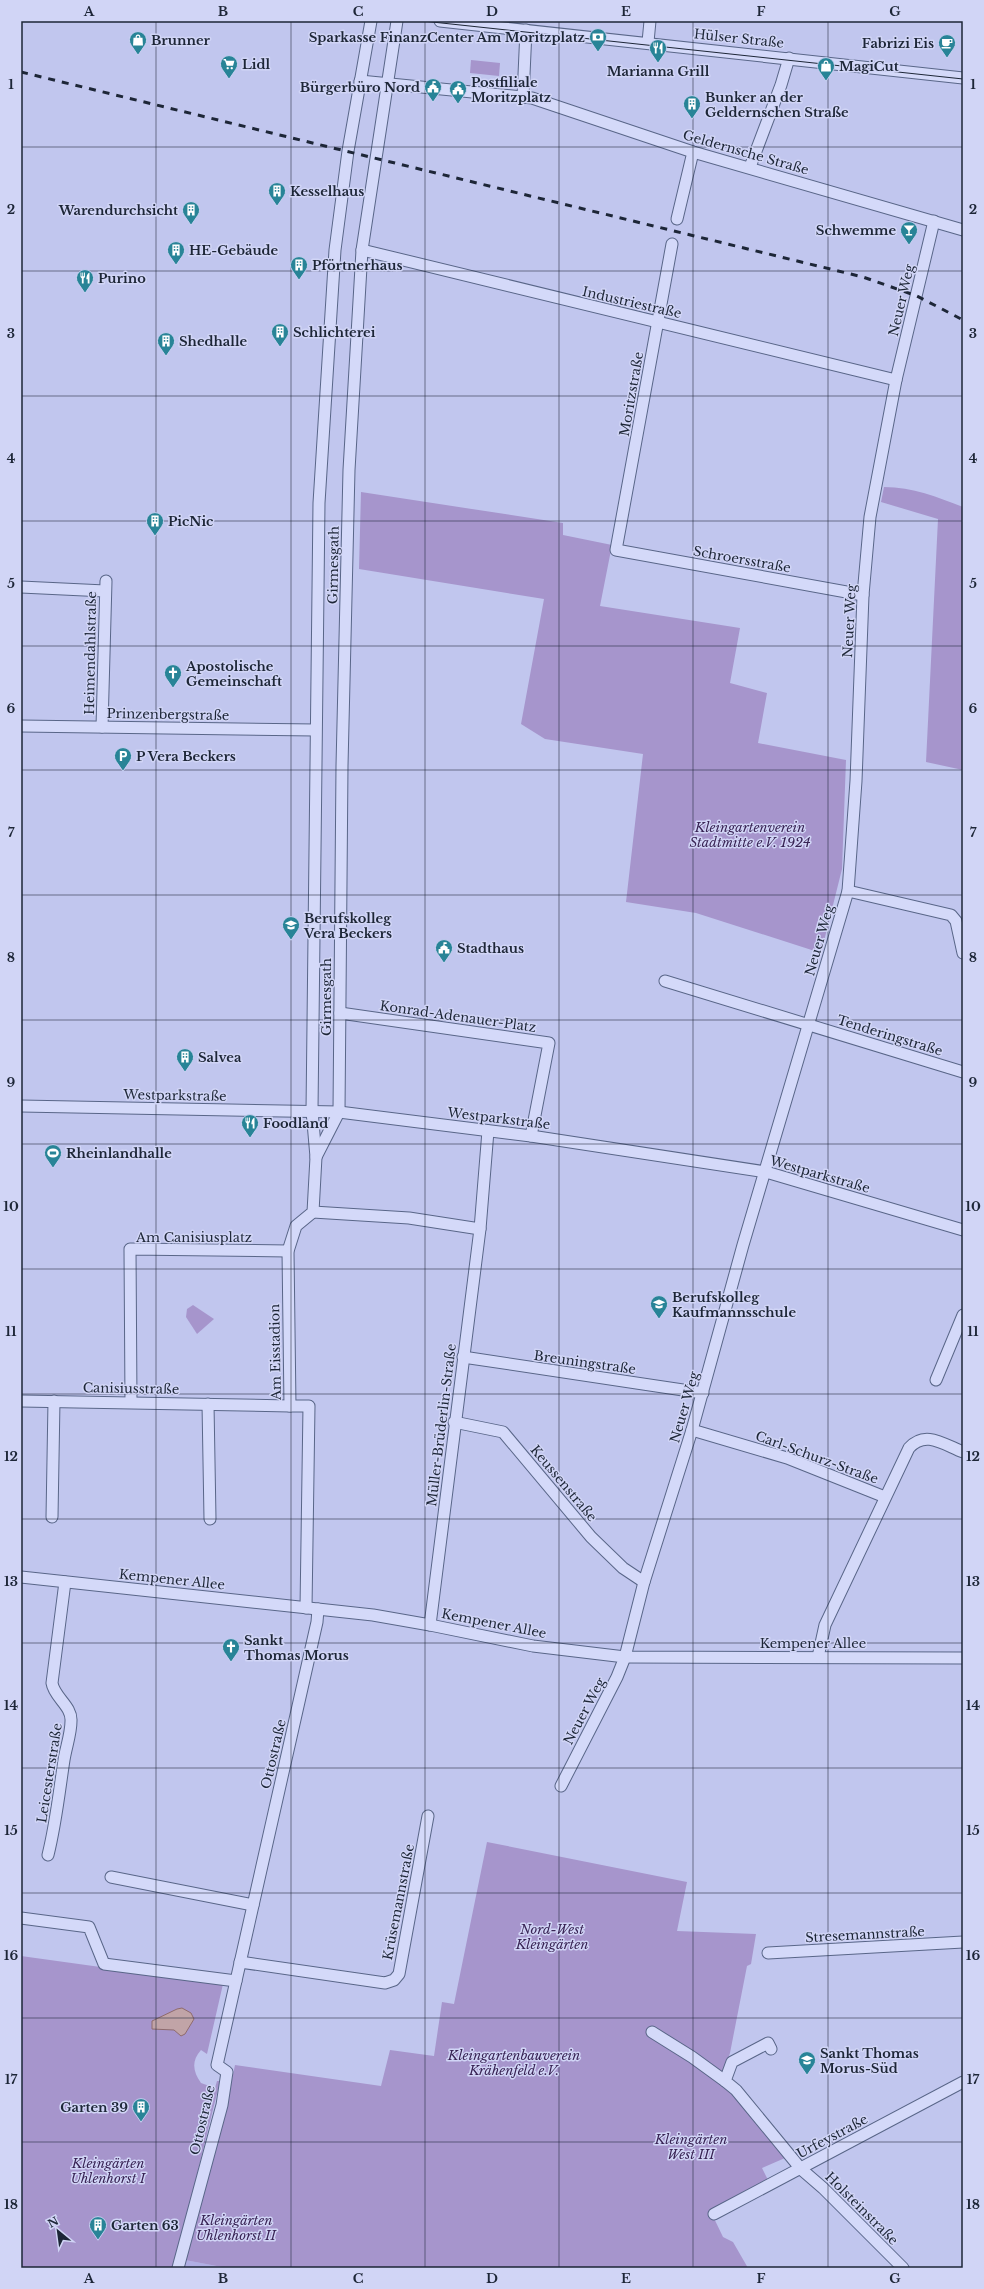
<svg xmlns="http://www.w3.org/2000/svg" width="984" height="2289" viewBox="0 0 984 2289" font-family="'Libre Baskerville',serif">
	<style>
		.farmland { fill: #b0aee4 }
		.green { fill: #a695cc }
		.water { fill: #c1a4a7; stroke: #8f6b6d }
		.lines { fill: none; stroke-linecap: round; stroke-linejoin: round }
		.minor-casing { stroke: #596688; stroke-width: 13 }
		.minor { stroke: #d4d9f9; stroke-width: 11 }
		.tram { stroke: #1d2637; stroke-width: 1 }
		.rail { stroke: #1d2637; stroke-width: 3; stroke-dasharray: 7 7; stroke-linecap: butt }
		.grid { fill: none; stroke: #1d2637; stroke-width: 1; stroke-opacity: 0.55 }
		.labels { text-anchor: middle; stroke-width: 3; stroke-linejoin: round; paint-order: stroke }
		.poi-label { font-size: 13px; font-weight: bold; fill: #1d2637; stroke: #d1d5f6; text-anchor: start }
		.street-label { font-size: 13px; fill: #1d2637; stroke: #d1d5f6 }
		.park-label { font-size: 13px; font-style: italic; fill: #382354; stroke: #d1d5f6 }
		.neatline { fill: none; stroke: #1d2637; stroke-width: 1.5 }
		.grid-label { font-size: 13px; text-anchor: middle; font-weight: bold; fill: #1d2637 }
	</style>
	<rect width="100%" height="100%" fill="#c1c6ee"/>
	<path class="farmland" d="M185,2260L227,2268H183Z"/>
	<g class="green">
		<path d="M471,60L500,63L499,76L470,73Z"/>
		<path d="M884,487C913,487 937,497 963,507V770L926,762L938,519L881,502Z"/>
		<path d="M361,492L563,523V535L612,545L600,606L740,628L730,683L767,693L758,743L846,760L842,869L821,953L696,913L626,902L643,754L545,739L521,724L544,599L359,569Z"/>
		<path d="M193,1305L214,1319L197,1334L186,1317L187,1309Z"/>
		<path d="M487,1842L687,1882L677,1931L756,1934L751,1964L747,1966L730,2053L720,2083L734,2096L785,2158L762,2168L768,2180L710,2210L723,2237L733,2242L748,2268H227L185,2260L228,2099L235,2065L381,2086L390,2050L434,2056L442,2002L454,2004Z"/>
		<path d="M21,1956L223,1984L207,2054L201,2050C191,2061 193,2072 201,2083L215,2088L217,2081H220L174,2268H21Z"/>
	</g>
	<path class="water" d="M182,2008L191,2013L194,2019L185,2034L181,2036L174,2030L152,2029V2021L177,2009Z"/>
	<g class="lines">
		<g class="minor-casing">
			<g id="minor">
				<path d="M440,21L963,78"/>
				<path d="M648,42L650,21"/>
				<path d="M360,81L532,98L693,152L963,230"/>
				<path d="M523,97L526,30"/>
				<path d="M750,167L781,85L789,58"/>
				<path d="M677,219L693,152"/>
				<path d="M672,244L616,550L863,595"/>
				<path d="M362,250L896,380"/>
				<path d="M21,587L105,591"/>
				<path d="M21,726L315,730"/>
				<path d="M102,727L106,581"/>
				<path d="M848,891L951,915L956,921L963,953"/>
				<path d="M665,981L963,1072"/>
				<path d="M340,1013L549,1043L531,1136"/>
				<path d="M21,1106L339,1112L531,1136L766,1172L963,1230"/>
				<path d="M316,1157L339,1112L342,766L349,470L362,250L397,21"/>
				<path d="M313,1212L409,1218L480,1229"/>
				<path d="M463,1357L703,1393"/>
				<path d="M936,1380L963,1315"/>
				<path d="M21,1401L290,1406"/>
				<path d="M131,1402L130,1249L288,1251"/>
				<path d="M208,1404L210,1519"/>
				<path d="M454,1422L503,1432L591,1537L623,1568L644,1582"/>
				<path d="M692,1430L787,1458L885,1497"/>
				<path d="M52,1517L54,1401"/>
				<path d="M21,1577L373,1615L430,1625L533,1646L625,1657L963,1658"/>
				<path d="M306,1608L309,1406H290L288,1251L296,1226L313,1212L316,1157L312,1111L319,503L335,250L348,151L371,21"/>
				<path d="M430,1625L480,1229L488,1131"/>
				<path d="M818,1657L825,1625L909,1448C925,1430 943,1444 963,1452"/>
				<path d="M561,1786L617,1677L625,1657L644,1582L692,1430L743,1245L848,891L856,781L863,595L870,517L896,380L934,221"/>
				<path d="M48,1855C56,1823 59,1793 64,1760C66,1747 71,1734 71,1721C72,1706 54,1697 52,1683L65,1582"/>
				<path d="M111,1877L253,1905"/>
				<path d="M21,1918L89,1927L104,1964L236,1981"/>
				<path d="M768,1953L963,1942"/>
				<path d="M240,1962L385,1983L394,1980L399,1974L428,1816"/>
				<path d="M652,2032L692,2057L725,2081"/>
				<path d="M771,2049L768,2043L732,2062L725,2081L736,2090L801,2169L823,2188L903,2268"/>
				<path d="M714,2214L963,2082"/>
				<path d="M178,2268L222,2105L227,2072L217,2065L317,1622L318,1609"/>
			</g>
		</g>
		<use href="#minor" class="minor"/>
		<path class="tram" d="M423,21L963,79"/>
		<path class="rail" d="M21,72L863,277L917,296L963,320"/>
	</g>
	<path class="grid" d="M156,21V2268M291,21V2268M425,21V2268M559,21V2268M693,21V2268M828,21V2268M21,147H963M21,271H963M21,396H963M21,521H963M21,646H963M21,770H963M21,895H963M21,1020H963M21,1144H963M21,1269H963M21,1394H963M21,1519H963M21,1643H963M21,1768H963M21,1893H963M21,2018H963M21,2142H963"/>
	<defs>
		<g id="bank-pin" transform="scale(0.9)"><path d="M0 17L-7.5 6A9.5 9.5 0 1 1 7.5 6Z" fill="#288497" stroke="#d1d5f6"/><path d="M-6-4H6V4H-6ZM0-2.3a2.3 2.3 0 1 0 0 4.6a2.3 2.3 0 1 0 0-4.6Z" fill="#fff"/></g>
		<g id="shop-pin" transform="scale(0.9)"><path d="M0 17L-7.5 6A9.5 9.5 0 1 1 7.5 6Z" fill="#288497" stroke="#d1d5f6"/><path d="M-5-2.5h2.3a2.7 3.5 0 0 1 5.4 0H5L5.5 6h-11ZM-1.5-2.5h3a1.5 2.3 0 0 0-3 0Z" fill="#fff"/></g>
		<g id="cafe-pin" transform="scale(0.9)"><path d="M0 17L-7.5 6A9.5 9.5 0 1 1 7.5 6Z" fill="#288497" stroke="#d1d5f6"/><path d="M-5.5-4.5H6V0H3Q3 3.5 0 3.5H-2.5Q-5.5 3.5-5.5 0ZM3-3.2v2h1.7v-2ZM-6 4.5H4V6H-6Z" fill="#fff"/></g>
		<g id="restaurant-pin" transform="scale(0.9)"><path d="M0 17L-7.5 6A9.5 9.5 0 1 1 7.5 6Z" fill="#288497" stroke="#d1d5f6"/><path d="M-5-6h1v4h1v-4h1v4h1v-4h1v5L-1.5 .5V6h-2V.5L-5-1ZM5-6V6H3V1.5H1.5Q1.5-4 5-6Z" fill="#fff"/></g>
		<g id="supermarket-pin" transform="scale(0.9)"><path d="M0 17L-7.5 6A9.5 9.5 0 1 1 7.5 6Z" fill="#288497" stroke="#d1d5f6"/><path d="M-6-5.5h2.5l.6 2H6L4.5 2H-2.5L-4.4-4H-6ZM-1.5 3.2a1.3 1.3 0 1 0 .1 0ZM3 3.2a1.3 1.3 0 1 0 .1 0Z" fill="#fff"/></g>
		<g id="civic-pin" transform="scale(0.9)"><path d="M0 17L-7.5 6A9.5 9.5 0 1 1 7.5 6Z" fill="#288497" stroke="#d1d5f6"/><path d="M-.6-6.5H3V-4.5H.6V-3L4-1V1h2V6H-6V1h2V-1L-.6-3ZM-1.2 2.5V6h2.4V2.5Z" fill="#fff"/></g>
		<g id="building-pin" transform="scale(0.9)"><path d="M0 17L-7.5 6A9.5 9.5 0 1 1 7.5 6Z" fill="#288497" stroke="#d1d5f6"/><path d="M-4-6H4V6H1V3H-1V6H-4ZM-2.5-4.3h1.7v1.8h-1.7ZM.8-4.3h1.7v1.8H.8ZM-2.5-1h1.7V.8h-1.7ZM.8-1h1.7V.8H.8Z" fill="#fff"/></g>
		<g id="bar-pin" transform="scale(0.9)"><path d="M0 17L-7.5 6A9.5 9.5 0 1 1 7.5 6Z" fill="#288497" stroke="#d1d5f6"/><path d="M-6-5H6L.8 .8V4.5H3.5V6h-7V4.5H-.8V.8Z" fill="#fff"/></g>
		<g id="church-pin" transform="scale(0.9)"><path d="M0 17L-7.5 6A9.5 9.5 0 1 1 7.5 6Z" fill="#288497" stroke="#d1d5f6"/><path d="M-1.2-6h2.4v3.5h3.3v2.4h-3.3V6h-2.4V-.1h-3.3v-2.4h3.3Z" fill="#fff"/></g>
		<g id="parking-pin" transform="scale(0.9)"><path d="M0 17L-7.5 6A9.5 9.5 0 1 1 7.5 6Z" fill="#288497" stroke="#d1d5f6"/><path d="M-3.5-5.5H1a3.5 3.5 0 0 1 0 7H-1V5.5H-3.5ZM-1-3.4V-.6H.8a1.4 1.4 0 0 0 0-2.8Z" fill="#fff"/></g>
		<g id="school-pin" transform="scale(0.9)"><path d="M0 17L-7.5 6A9.5 9.5 0 1 1 7.5 6Z" fill="#288497" stroke="#d1d5f6"/><path d="M0-5L7-2L0 1L-7-2ZM-4 1L0 2.5L4 1V4Q0 6-4 4Z" fill="#fff"/></g>
		<g id="stadium-pin" transform="scale(0.9)"><path d="M0 17L-7.5 6A9.5 9.5 0 1 1 7.5 6Z" fill="#288497" stroke="#d1d5f6"/><path d="M0-5a6.5 5 0 1 0 0 10a6.5 5 0 1 0 0-10ZM-3.5-1.8h7v3.6h-7Z" fill="#fff"/></g>
	</defs>
	<g fill-rule="evenodd">
		<use href="#bank-pin" x="598" y="37"/>
		<use href="#shop-pin" x="138" y="40"/>
		<use href="#cafe-pin" x="947" y="43"/>
		<use href="#restaurant-pin" x="658" y="48"/>
		<use href="#supermarket-pin" x="229" y="64"/>
		<use href="#shop-pin" x="826" y="66"/>
		<use href="#civic-pin" x="433" y="87"/>
		<use href="#civic-pin" x="458" y="89"/>
		<use href="#building-pin" x="692" y="104"/>
		<use href="#building-pin" x="277" y="191"/>
		<use href="#building-pin" x="191" y="210"/>
		<use href="#bar-pin" x="909" y="230"/>
		<use href="#building-pin" x="176" y="250"/>
		<use href="#building-pin" x="299" y="265"/>
		<use href="#restaurant-pin" x="85" y="278"/>
		<use href="#building-pin" x="280" y="332"/>
		<use href="#building-pin" x="166" y="341"/>
		<use href="#building-pin" x="155" y="521"/>
		<use href="#church-pin" x="173" y="673"/>
		<use href="#parking-pin" x="123" y="756"/>
		<use href="#school-pin" x="291" y="925"/>
		<use href="#civic-pin" x="444" y="948"/>
		<use href="#building-pin" x="185" y="1057"/>
		<use href="#restaurant-pin" x="250" y="1123"/>
		<use href="#stadium-pin" x="53" y="1153"/>
		<use href="#school-pin" x="659" y="1304"/>
		<use href="#church-pin" x="231" y="1647"/>
		<use href="#school-pin" x="807" y="2060"/>
		<use href="#building-pin" x="141" y="2107"/>
		<use href="#building-pin" x="98" y="2225"/>
	</g>
	<g class="labels">
		<g class="poi-label">
			<text x="585" y="42" text-anchor="end">Sparkasse FinanzCenter Am Moritzplatz</text>
			<text x="151" y="45">Brunner</text>
			<text x="934" y="48" text-anchor="end">Fabrizi Eis</text>
			<text x="242" y="69">Lidl</text>
			<text x="839" y="71">MagiCut</text>
			<text x="658" y="76" text-anchor="middle">Marianna Grill</text>
			<text x="471" y="87">Postfiliale<tspan x="471" dy="15">Moritzplatz</tspan></text>
			<text x="420" y="92" text-anchor="end">Bürgerbüro Nord</text>
			<text x="705" y="102">Bunker an der<tspan x="705" dy="15">Geldernschen Straße</tspan></text>
			<text x="290" y="196">Kesselhaus</text>
			<text x="178" y="215" text-anchor="end">Warendurchsicht</text>
			<text x="896" y="235" text-anchor="end">Schwemme</text>
			<text x="189" y="255">HE-Gebäude</text>
			<text x="312" y="270">Pförtnerhaus</text>
			<text x="98" y="283">Purino</text>
			<text x="293" y="337">Schlichterei</text>
			<text x="179" y="346">Shedhalle</text>
			<text x="168" y="526">PicNic</text>
			<text x="186" y="671">Apostolische<tspan x="186" dy="15">Gemeinschaft</tspan></text>
			<text x="136" y="761">P Vera Beckers</text>
			<text x="304" y="923">Berufskolleg<tspan x="304" dy="15">Vera Beckers</tspan></text>
			<text x="457" y="953">Stadthaus</text>
			<text x="198" y="1062">Salvea</text>
			<text x="263" y="1128">Foodland</text>
			<text x="66" y="1158">Rheinlandhalle</text>
			<text x="672" y="1302">Berufskolleg<tspan x="672" dy="15">Kaufmannsschule</tspan></text>
			<text x="244" y="1645">Sankt<tspan x="244" dy="15">Thomas Morus</tspan></text>
			<text x="820" y="2058">Sankt Thomas<tspan x="820" dy="15">Morus-Süd</tspan></text>
			<text x="128" y="2112" text-anchor="end">Garten 39</text>
			<text x="111" y="2230">Garten 63</text>
		</g>
		<g class="street-label">
			<text transform="translate(739 38) rotate(6)" y="5">Hülser Straße</text>
			<text transform="translate(746 152) rotate(16)" y="5">Geldernsche Straße</text>
			<text transform="translate(901 300) rotate(-77)" y="5">Neuer Weg</text>
			<text transform="translate(632 302) rotate(13)" y="5">Industriestraße</text>
			<text transform="translate(631 394) rotate(-80)" y="5">Moritzstraße</text>
			<text transform="translate(742 559) rotate(10)" y="5">Schroersstraße</text>
			<text transform="translate(333 565) rotate(-89)" y="5">Girmesgath</text>
			<text transform="translate(849 621) rotate(-87)" y="5">Neuer Weg</text>
			<text transform="translate(90 653) rotate(-89)" y="5">Heimendahlstraße</text>
			<text transform="translate(168 714) rotate(1)" y="5">Prinzenbergstraße</text>
			<text transform="translate(819 940) rotate(-74)" y="5">Neuer Weg</text>
			<text transform="translate(326 997) rotate(-90)" y="5">Girmesgath</text>
			<text transform="translate(458 1016) rotate(8)" y="5">Konrad-Adenauer-Platz</text>
			<text transform="translate(890 1035) rotate(17)" y="5">Tenderingstraße</text>
			<text transform="translate(175 1095) rotate(1)" y="5">Westparkstraße</text>
			<text transform="translate(499 1118) rotate(7)" y="5">Westparkstraße</text>
			<text transform="translate(820 1174) rotate(16)" y="5">Westparkstraße</text>
			<text x="194" y="1242">Am Canisiusplatz</text>
			<text transform="translate(275 1352) rotate(-91)" y="5">Am Eisstadion</text>
			<text transform="translate(585 1362) rotate(8)" y="5">Breuningstraße</text>
			<text transform="translate(131 1388) rotate(1)" y="5">Canisiusstraße</text>
			<text transform="translate(684 1407) rotate(-74)" y="5">Neuer Weg</text>
			<text transform="translate(441 1425) rotate(-83)" y="5">Müller-Brüderlin-Straße</text>
			<text transform="translate(817 1457) rotate(20)" y="5">Carl-Schurz-Straße</text>
			<text transform="translate(564 1483) rotate(50)" y="5">Keussenstraße</text>
			<text transform="translate(172 1579) rotate(6)" y="5">Kempener Allee</text>
			<text transform="translate(494 1623) rotate(11)" y="5">Kempener Allee</text>
			<text x="813" y="1648">Kempener Allee</text>
			<text transform="translate(584 1711) rotate(-62)" y="5">Neuer Weg</text>
			<text transform="translate(273 1754) rotate(-77)" y="5">Ottostraße</text>
			<text transform="translate(49 1773) rotate(-81)" y="5">Leicesterstraße</text>
			<text transform="translate(398 1902) rotate(-79)" y="5">Krüsemannstraße</text>
			<text transform="translate(865 1934) rotate(-3)" y="5">Stresemannstraße</text>
			<text transform="translate(202 2120) rotate(-77)" y="5">Ottostraße</text>
			<text transform="translate(832 2136) rotate(-28)" y="5">Urfeystraße</text>
			<text transform="translate(862 2208) rotate(45)" y="5">Holsteinstraße</text>
		</g>
		<g class="park-label">
			<text x="750" y="832">Kleingartenverein<tspan x="750" dy="15">Stadtmitte e.V. 1924</tspan></text>
			<text x="552" y="1934">Nord-West<tspan x="552" dy="15">Kleingärten</tspan></text>
			<text x="514" y="2060">Kleingartenbauverein<tspan x="514" dy="15">Krähenfeld e.V.</tspan></text>
			<text x="691" y="2144">Kleingärten<tspan x="691" dy="15">West III</tspan></text>
			<text x="108" y="2168">Kleingärten<tspan x="108" dy="15">Uhlenhorst I</tspan></text>
			<text x="236" y="2225">Kleingärten<tspan x="236" dy="15">Uhlenhorst II</tspan></text>
		</g>
	</g>
	<rect width="984" height="2289" fill="none" stroke="#d1d5f6" stroke-width="44"/>
	<g transform="translate(58 2231) rotate(331)" stroke="#d1d5f6" stroke-width="3" paint-order="stroke">
	<path d="M0-3L7 15L0 10L-7 15Z" fill="#1d2637"/>
	<text y="-6" font-size="11" font-weight="bold" text-anchor="middle" fill="#1d2637">N</text>
	</g>
	<rect x="22" y="22" width="940" height="2245" class="neatline"/>
	<g class="grid-label">
		<text x="89" y="16">A</text>
		<text x="223" y="16">B</text>
		<text x="358" y="16">C</text>
		<text x="492" y="16">D</text>
		<text x="626" y="16">E</text>
		<text x="761" y="16">F</text>
		<text x="895" y="16">G</text>
		<text x="11" y="89">1</text>
		<text x="973" y="89">1</text>
		<text x="11" y="214">2</text>
		<text x="973" y="214">2</text>
		<text x="11" y="338">3</text>
		<text x="973" y="338">3</text>
		<text x="11" y="463">4</text>
		<text x="973" y="463">4</text>
		<text x="11" y="588">5</text>
		<text x="973" y="588">5</text>
		<text x="11" y="713">6</text>
		<text x="973" y="713">6</text>
		<text x="11" y="837">7</text>
		<text x="973" y="837">7</text>
		<text x="11" y="962">8</text>
		<text x="973" y="962">8</text>
		<text x="11" y="1087">9</text>
		<text x="973" y="1087">9</text>
		<text x="11" y="1211">10</text>
		<text x="973" y="1211">10</text>
		<text x="11" y="1336">11</text>
		<text x="973" y="1336">11</text>
		<text x="11" y="1461">12</text>
		<text x="973" y="1461">12</text>
		<text x="11" y="1586">13</text>
		<text x="973" y="1586">13</text>
		<text x="11" y="1710">14</text>
		<text x="973" y="1710">14</text>
		<text x="11" y="1835">15</text>
		<text x="973" y="1835">15</text>
		<text x="11" y="1960">16</text>
		<text x="973" y="1960">16</text>
		<text x="11" y="2084">17</text>
		<text x="973" y="2084">17</text>
		<text x="11" y="2209">18</text>
		<text x="973" y="2209">18</text>
		<text x="89" y="2283">A</text>
		<text x="223" y="2283">B</text>
		<text x="358" y="2283">C</text>
		<text x="492" y="2283">D</text>
		<text x="626" y="2283">E</text>
		<text x="761" y="2283">F</text>
		<text x="895" y="2283">G</text>
	</g>
</svg>
